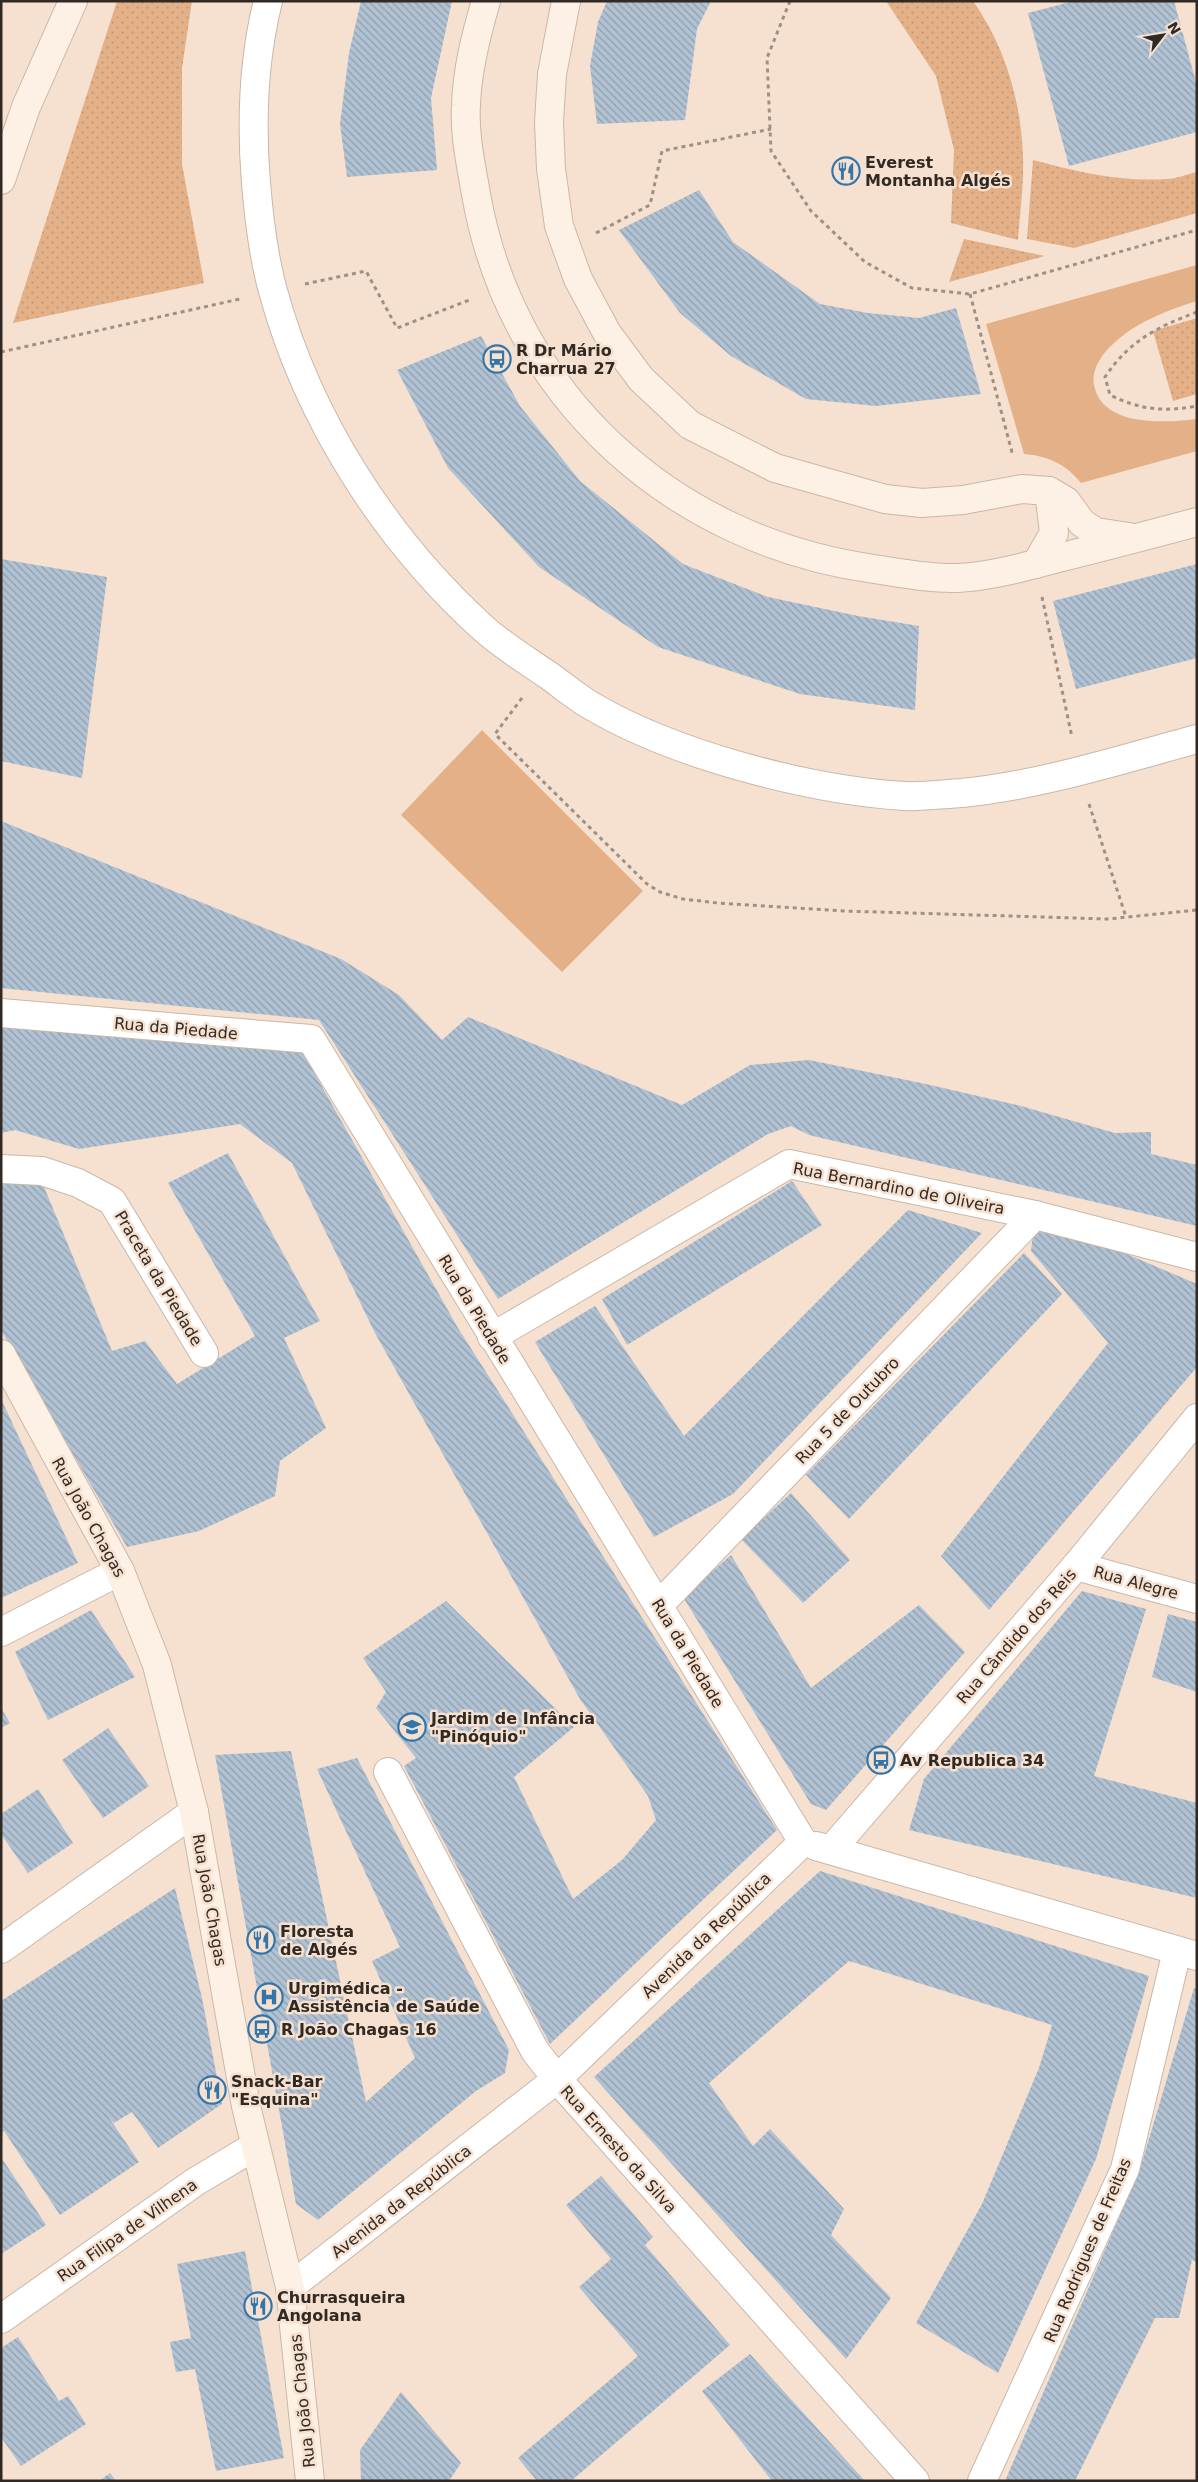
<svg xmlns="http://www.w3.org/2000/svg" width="1198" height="2482" viewBox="0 0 1198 2482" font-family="'DejaVu Sans',sans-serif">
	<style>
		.grass { fill: url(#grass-dots) }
		.garden { fill: #e3b087 }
		.building { fill: url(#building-back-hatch) }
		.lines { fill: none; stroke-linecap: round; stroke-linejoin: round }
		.street-casing { stroke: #cab7a7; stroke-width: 30 }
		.secondary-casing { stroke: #cab7a7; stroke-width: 30 }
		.path { stroke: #9f9084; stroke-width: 3; stroke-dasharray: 4 4; stroke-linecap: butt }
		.street { stroke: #fff; stroke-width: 28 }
		.secondary { stroke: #fdf0e5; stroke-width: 28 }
		.labels { text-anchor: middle; stroke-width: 5; stroke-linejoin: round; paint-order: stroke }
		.poi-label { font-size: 16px; font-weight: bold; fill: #312923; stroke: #f6e1d1; text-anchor: start }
		.street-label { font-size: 16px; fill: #312923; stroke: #f6e1d1 }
	</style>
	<defs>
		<pattern id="grass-dots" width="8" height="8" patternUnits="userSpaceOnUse" patternTransform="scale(1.25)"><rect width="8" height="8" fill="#e3b087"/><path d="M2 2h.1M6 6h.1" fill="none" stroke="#c39774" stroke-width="1.8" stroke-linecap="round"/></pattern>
		<pattern id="building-back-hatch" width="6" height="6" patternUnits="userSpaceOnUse" patternTransform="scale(1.25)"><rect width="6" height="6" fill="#b0c2d3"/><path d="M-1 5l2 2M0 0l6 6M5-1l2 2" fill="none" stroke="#909eab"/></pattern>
	</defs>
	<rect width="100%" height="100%" fill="#f6e1d1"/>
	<g class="grass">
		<path d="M117,1H192L182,68V164L204,283L13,323Z"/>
		<path d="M886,1H973C1005,46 1021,101 1023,156C1024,184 1020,212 1018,240L951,223L954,150L936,76Z"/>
		<path d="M1033,160C1077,172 1121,182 1167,179C1177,179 1187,174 1197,172V213L1074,248L1027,239Z"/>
		<path d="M964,239L1045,256L949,282Z"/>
		<path d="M1197,318V394L1173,401L1153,331Z"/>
	</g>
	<g class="garden">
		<path d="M1197,265V301C1168,310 1134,323 1112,345C1101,355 1091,371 1094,385C1102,427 1164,423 1197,419V451L1081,483C1066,464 1048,456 1024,454L986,324Z"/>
		<path d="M482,730L643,891L562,972L401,815Z"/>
	</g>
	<g class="building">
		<path d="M361,1H452L431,98L437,170L347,177L340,124L349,53Z"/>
		<path d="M607,1H711L697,29L685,120L597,124L590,66L598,22Z"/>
		<path d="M1074,1H1174L1197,86V132L1069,166L1028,13Z"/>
		<path d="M699,190L733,242L820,304L868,313L919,318L956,308L981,394L876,406L806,399L731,356L680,313L619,230Z"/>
		<path d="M481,336L520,406L580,481L683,564L768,597L858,616L919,626L915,710L800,694L658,647L539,567L448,468L397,370Z"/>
		<path d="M1,559L107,577L82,778L1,761Z"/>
		<path d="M1197,564V658L1076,689L1053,601Z"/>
		<path d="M1,821L341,959L399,995L442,1040L468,1017L682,1105L750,1065L809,1060L926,1084L1021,1106L1115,1133L1151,1132V1154L1197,1165V1226L809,1135L791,1126L768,1134L498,1299L319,1020L1,988Z"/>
		<path d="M1,1025L303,1053L458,1328L777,1830L550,2044L404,1766L416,1758L376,1708L386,1692L363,1658L446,1601L574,1727L514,1777L573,1899L622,1860L656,1820L648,1796L580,1699L375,1333L292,1163L240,1124L79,1149L15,1130L1,1133Z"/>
		<path d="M228,1153L320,1321L284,1338L326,1428L280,1461L275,1496L199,1531L127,1547L1,1330V1181L42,1182L112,1351L145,1341L177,1384L255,1336L168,1183Z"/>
		<path d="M792,1181L822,1225L627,1345L602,1299Z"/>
		<path d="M908,1210L982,1233L733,1494L654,1537L535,1342L595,1306L684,1436Z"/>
		<path d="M1035,1215L1197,1284V1367L989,1610L941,1556L1108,1343L1031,1251Z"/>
		<path d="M1024,1253L1062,1294L849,1519L806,1475Z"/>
		<path d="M1,1399L78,1563L1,1598Z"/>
		<path d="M791,1493L850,1560L803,1603L741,1539Z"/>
		<path d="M731,1555L811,1688L919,1605L965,1652L826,1810L811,1804L683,1597Z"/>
		<path d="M1082,1591L1146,1609L1094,1776L1197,1803V1898L909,1830L924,1779Z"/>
		<path d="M91,1610L135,1677L48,1720L15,1652Z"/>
		<path d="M1168,1614L1197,1622V1692L1152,1677Z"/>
		<path d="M1,1708L10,1723L1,1728Z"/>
		<path d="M108,1728L149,1786L103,1818L62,1760Z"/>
		<path d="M291,1751L366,2102L415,2058L372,1961L400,1947L317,1769L357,1758L509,2050L505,2073L476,2091L318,2220L296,2204L215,1755Z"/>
		<path d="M38,1789L73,1843L28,1873L1,1834V1814Z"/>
		<path d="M820,1871L1149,1976L1096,2159L998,2373L916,2323L982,2204L1039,2068L1052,2025L849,1961L709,2083L753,2146L770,2129L844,2209L831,2235L891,2298L846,2359L594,2077Z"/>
		<path d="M175,1888L202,1998L222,2104L158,2148L132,2112L114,2123L108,2116L139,2162L60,2215L4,2131L1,2133V2001Z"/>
		<path d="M1194,1988L1197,1989V2262L1192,2260L1179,2318H1155L1075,2481H1005L1140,2169Z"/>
		<path d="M1,2157L46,2225L1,2254Z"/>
		<path d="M601,2176L653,2237L645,2245L730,2345L571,2481H537L518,2458L638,2356L579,2287L611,2259L566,2205Z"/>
		<path d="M245,2251L284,2458L216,2471L195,2369L176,2372L170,2342L191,2338L177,2264Z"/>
		<path d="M18,2337L59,2401L68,2396L86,2424L21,2466L1,2437V2348Z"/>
		<path d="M750,2354L865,2481H772L702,2391Z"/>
		<path d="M401,2392L461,2463L449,2481H361L360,2450Z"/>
		<path d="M110,2473L116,2481H99Z"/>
	</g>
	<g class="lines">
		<g class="street-casing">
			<g id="street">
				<path d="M268,1C253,61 251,122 256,183C259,219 263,255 273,291C308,419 385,539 483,628C503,646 526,660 548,675C562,685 575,696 590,705C672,754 808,790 904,796C923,797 943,794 962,793C1042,785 1119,760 1197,739"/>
				<path d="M1,1013L311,1039L803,1842"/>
				<path d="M1,1169L42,1171L78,1183L112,1201L204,1353"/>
				<path d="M492,1337L789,1164L1035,1215L1197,1257"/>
				<path d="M1076,1566L1197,1599"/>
				<path d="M659,1605L1035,1215"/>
				<path d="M1,1632L120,1571"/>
				<path d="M388,1772L535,2051L557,2079L915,2481"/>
				<path d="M816,1846L1197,1956"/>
				<path d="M831,1850L1076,1566L1197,1418"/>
				<path d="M1,1949L194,1812"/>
				<path d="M290,2287L557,2079L803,1842"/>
				<path d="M1,2319L195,2182L255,2146"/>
				<path d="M982,2481L1125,2169L1177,1951"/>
			</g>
		</g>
		<g class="secondary-casing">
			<g id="secondary">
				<path d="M486,1C476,35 467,70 466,105C464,134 471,165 476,194C511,396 673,541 874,569C901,573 930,579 958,578C993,576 1028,566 1062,557C1107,546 1152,534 1197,522"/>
				<path d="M566,1L552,74L549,122L551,169L559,226L578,279L607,333L641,379L690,425L775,468L885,499L922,503L963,500L1022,489L1049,491L1066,501L1082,523L1096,532L1129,537"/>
				<path d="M1,180L26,107L73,1"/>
				<path d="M1036,564L1054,533L1049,491"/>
				<path d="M1,1354L120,1571L157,1665L194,1812L246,2106L290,2287L310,2481"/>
			</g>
		</g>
		<g class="path">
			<path d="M790,1L767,58L771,151L811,211L865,262L912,288L970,294L1197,230"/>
			<path d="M596,233L650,205L662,151L771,129"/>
			<path d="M305,284L366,271L397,328L472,299"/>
			<path d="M970,294L1013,456"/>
			<path d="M1197,312C1157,327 1129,341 1105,377L1110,395C1141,410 1163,412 1197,406"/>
			<path d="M1,352L240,299"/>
			<path d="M1042,597L1072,737"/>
			<path d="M522,698L495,734L647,884L660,892L683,899L718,903L844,911L1108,919L1197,910"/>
			<path d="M1089,804L1126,917"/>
		</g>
		<use href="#street" class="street"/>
		<use href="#secondary" class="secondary"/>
	</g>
	<defs>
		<g id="restaurant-ring" transform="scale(1.4375)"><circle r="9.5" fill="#f6e1d1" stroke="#3175aa" stroke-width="1.5"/><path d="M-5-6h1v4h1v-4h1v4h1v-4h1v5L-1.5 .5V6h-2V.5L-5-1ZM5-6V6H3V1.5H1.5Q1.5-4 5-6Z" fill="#3175aa"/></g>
		<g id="bus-ring" transform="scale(1.4375)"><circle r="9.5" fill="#f6e1d1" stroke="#3175aa" stroke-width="1.5"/><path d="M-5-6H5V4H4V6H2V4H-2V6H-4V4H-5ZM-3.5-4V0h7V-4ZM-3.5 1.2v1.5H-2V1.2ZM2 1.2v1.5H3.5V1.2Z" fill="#3175aa"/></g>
		<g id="school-ring" transform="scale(1.4375)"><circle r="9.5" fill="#f6e1d1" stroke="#3175aa" stroke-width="1.5"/><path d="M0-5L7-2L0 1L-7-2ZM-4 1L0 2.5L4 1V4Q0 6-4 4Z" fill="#3175aa"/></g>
		<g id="hospital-ring" transform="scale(1.4375)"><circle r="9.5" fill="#f6e1d1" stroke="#3175aa" stroke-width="1.5"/><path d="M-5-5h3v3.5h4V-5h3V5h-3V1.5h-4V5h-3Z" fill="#3175aa"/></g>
	</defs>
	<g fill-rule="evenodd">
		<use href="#restaurant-ring" x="846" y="171"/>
		<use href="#bus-ring" x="497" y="359"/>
		<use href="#school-ring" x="412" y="1727"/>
		<use href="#bus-ring" x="881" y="1760"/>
		<use href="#restaurant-ring" x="261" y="1940"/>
		<use href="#hospital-ring" x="269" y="1997"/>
		<use href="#bus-ring" x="262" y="2029"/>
		<use href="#restaurant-ring" x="212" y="2090"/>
		<use href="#restaurant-ring" x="258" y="2306"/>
	</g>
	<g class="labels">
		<g class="poi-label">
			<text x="865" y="168">Everest<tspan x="865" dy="18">Montanha Algés</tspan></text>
			<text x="516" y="356">R Dr Mário<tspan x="516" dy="18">Charrua 27</tspan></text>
			<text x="431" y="1724">Jardim de Infância<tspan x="431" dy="18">"Pinóquio"</tspan></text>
			<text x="900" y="1766">Av Republica 34</text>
			<text x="280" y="1937">Floresta<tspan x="280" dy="18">de Algés</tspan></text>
			<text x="288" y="1994">Urgimédica -<tspan x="288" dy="18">Assistência de Saúde</tspan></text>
			<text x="281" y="2035">R João Chagas 16</text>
			<text x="231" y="2087">Snack-Bar<tspan x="231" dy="18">"Esquina"</tspan></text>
			<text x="277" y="2303">Churrasqueira<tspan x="277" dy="18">Angolana</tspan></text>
		</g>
		<g class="street-label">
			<text transform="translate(176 1028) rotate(5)" y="6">Rua da Piedade</text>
			<text transform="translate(899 1188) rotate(11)" y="6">Rua Bernardino de Oliveira</text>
			<text transform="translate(159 1278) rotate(59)" y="6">Praceta da Piedade</text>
			<text transform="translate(475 1309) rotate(59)" y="6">Rua da Piedade</text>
			<text transform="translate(847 1410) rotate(-46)" y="6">Rua 5 de Outubro</text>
			<text transform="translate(89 1517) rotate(61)" y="6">Rua João Chagas</text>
			<text transform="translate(1136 1582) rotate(15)" y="6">Rua Alegre</text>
			<text transform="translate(1016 1636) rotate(-49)" y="6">Rua Cândido dos Reis</text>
			<text transform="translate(688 1653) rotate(59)" y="6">Rua da Piedade</text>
			<text transform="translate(210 1900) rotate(80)" y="6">Rua João Chagas</text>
			<text transform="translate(706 1935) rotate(-44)" y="6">Avenida da República</text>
			<text transform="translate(619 2149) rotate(48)" y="6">Rua Ernesto da Silva</text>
			<text transform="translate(401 2201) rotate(-38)" y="6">Avenida da República</text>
			<text transform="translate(127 2230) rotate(-35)" y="6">Rua Filipa de Vilhena</text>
			<text transform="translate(1087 2250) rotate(-67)" y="6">Rua Rodrigues de Freitas</text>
			<text transform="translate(302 2401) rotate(-96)" y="6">Rua João Chagas</text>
		</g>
	</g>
	<rect width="1198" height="2482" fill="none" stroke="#312923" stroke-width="5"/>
	<g transform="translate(1163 35) rotate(59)" stroke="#f6e1d1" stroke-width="4" paint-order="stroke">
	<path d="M0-4L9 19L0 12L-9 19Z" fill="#312923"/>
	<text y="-8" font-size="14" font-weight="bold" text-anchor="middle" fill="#312923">N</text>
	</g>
</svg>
